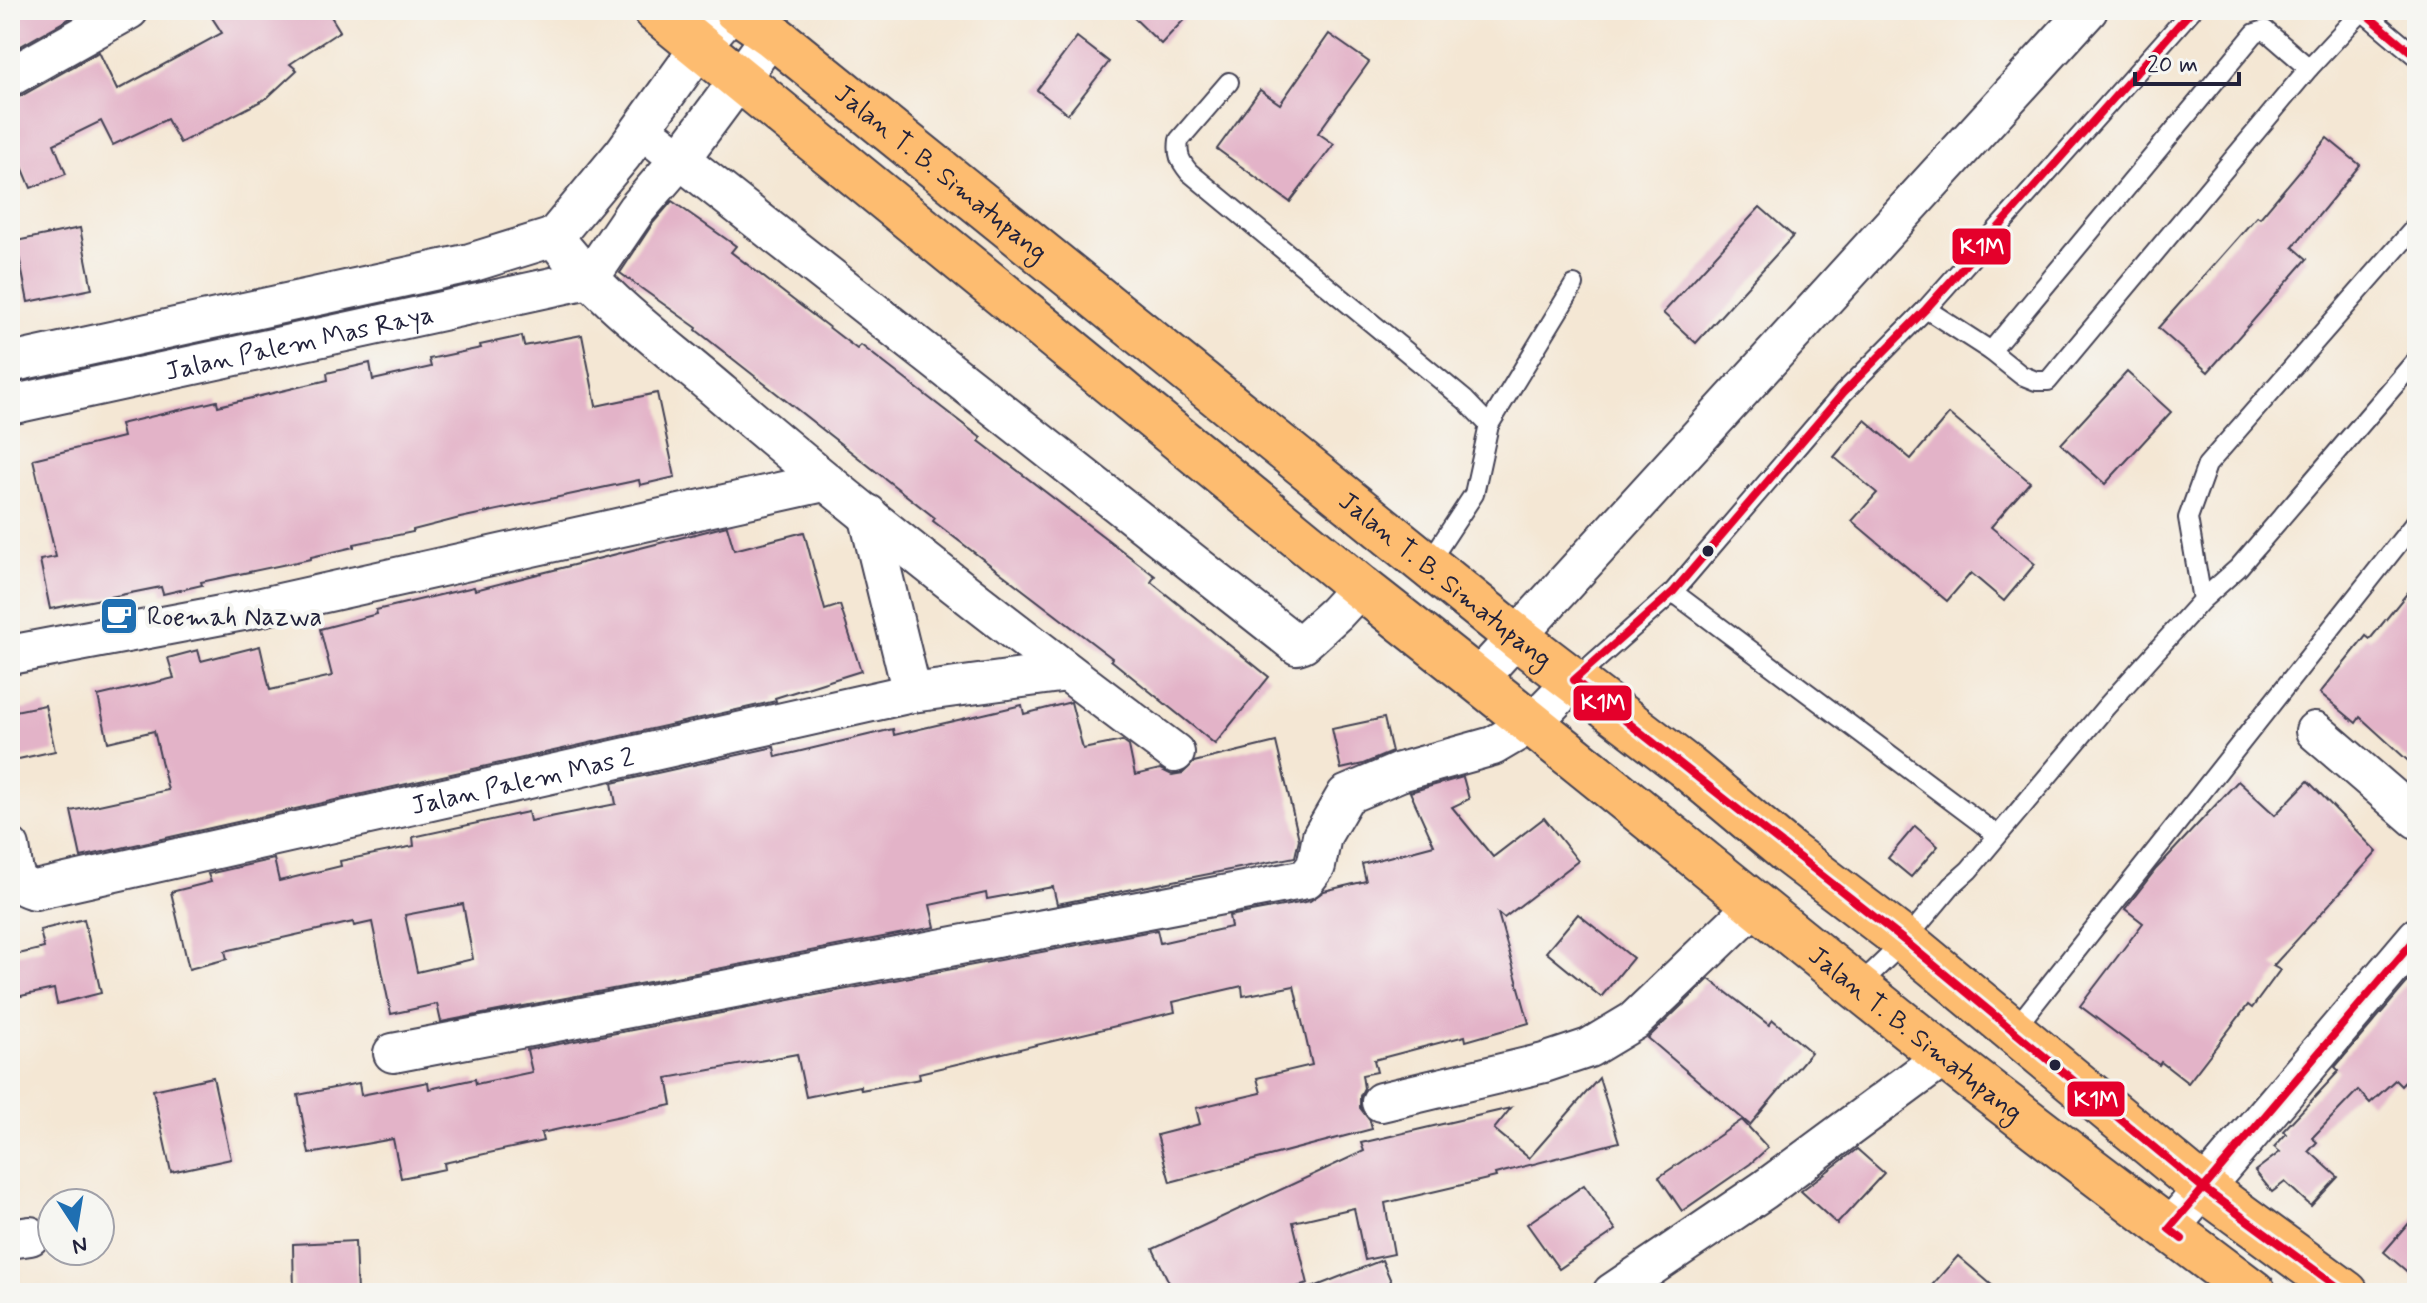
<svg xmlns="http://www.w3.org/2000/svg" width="2427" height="1303" viewBox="0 0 2427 1303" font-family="Mynerve,sans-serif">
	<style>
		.building { fill: #e3b3c8; fill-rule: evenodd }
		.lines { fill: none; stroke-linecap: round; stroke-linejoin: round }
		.service-casing { stroke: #424052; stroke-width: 22 }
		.minor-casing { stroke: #424052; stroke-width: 42 }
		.primary-casing { stroke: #424052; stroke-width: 48 }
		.service { stroke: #fff; stroke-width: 18 }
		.minor { stroke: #fff; stroke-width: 38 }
		.primary { stroke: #fdbc6f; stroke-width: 44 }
		.bus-1-casing { stroke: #f6f6f2; stroke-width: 14 }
		.bus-1 { stroke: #e4002b; stroke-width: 8 }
		.bus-dot { fill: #22223b; stroke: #f6f6f2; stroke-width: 3 }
		.labels { text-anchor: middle; stroke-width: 8; stroke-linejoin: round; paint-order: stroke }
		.street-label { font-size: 26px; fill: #22223b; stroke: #f6f6f2 }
		.poi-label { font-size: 26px; fill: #22223b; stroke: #f6f6f2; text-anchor: start }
		.line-badge { stroke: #f6f6f2; stroke-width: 3 }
		.badge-label { font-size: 22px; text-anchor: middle; font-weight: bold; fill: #fff }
	</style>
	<rect width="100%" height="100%" fill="#f6f6f2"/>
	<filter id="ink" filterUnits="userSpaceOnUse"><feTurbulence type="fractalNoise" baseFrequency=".0125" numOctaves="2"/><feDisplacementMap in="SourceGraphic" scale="16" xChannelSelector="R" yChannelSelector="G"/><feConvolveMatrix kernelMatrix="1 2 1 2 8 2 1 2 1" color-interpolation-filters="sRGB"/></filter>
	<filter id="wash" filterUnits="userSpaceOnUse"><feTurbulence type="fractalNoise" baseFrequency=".006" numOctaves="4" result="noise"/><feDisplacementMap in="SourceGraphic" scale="32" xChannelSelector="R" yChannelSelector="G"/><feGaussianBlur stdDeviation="1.8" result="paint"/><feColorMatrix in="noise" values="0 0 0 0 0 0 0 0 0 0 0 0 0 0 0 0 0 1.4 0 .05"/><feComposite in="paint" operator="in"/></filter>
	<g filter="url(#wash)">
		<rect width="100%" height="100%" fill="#f4e7d4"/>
		<g id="blocks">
			<g class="building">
				<path d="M10,10H78L79,13L10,52Z"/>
				<path d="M207,10H327L340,31L290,64L297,70L267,98L180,143L167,119L113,145L101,121L54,144L66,174L31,188L10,138V99L21,96L99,52L117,90L222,33Z"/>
				<path d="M1126,10H1193L1161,44Z"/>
				<path d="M1329,34L1369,62L1318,133L1334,144L1290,202L1217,149L1260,90L1280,104Z"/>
				<path d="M1077,37L1109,62L1068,114L1037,90Z"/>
				<path d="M2327,138L2360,165L2293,247L2307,259L2208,372L2158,328L2257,216L2260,218Z"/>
				<path d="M672,201L736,246L731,252L857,349L861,345L981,438L979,441L1155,576L1151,582L1269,677L1215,744L1111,660L1112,658L933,521L935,518L696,330L697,328L620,273L653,223Z"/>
				<path d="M1760,207L1793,236L1696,343L1663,313Z"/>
				<path d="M80,228L92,289L28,302L16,241Z"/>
				<path d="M582,335L596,406L657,393L675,477L640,485L639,480L460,518L413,530V532L354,544V547L311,557V559L201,582L202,585L163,594L161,587L50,609L40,560L56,557L33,459L123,437L120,424L217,401L218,406L328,380L327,373L370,363L373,380L431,367L429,359L481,348L480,345L522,336L524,346Z"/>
				<path d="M2127,372L2171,412L2105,484L2061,444Z"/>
				<path d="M1949,414L2030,482L1991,527L2035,564L2004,601L1971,573L1947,601L1852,521L1877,493L1834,457L1865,420L1911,459Z"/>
				<path d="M727,526L734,550L804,532L825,610L840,605L861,671L775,698L776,701L81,857L71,811L168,790L154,731L108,742L98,696L174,678L168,658L198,650L201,661L260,646L270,690L332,676L320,629L377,614L376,610L474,587L475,590Z"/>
				<path d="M2417,581V769L2360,717L2356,723L2320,693L2366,636L2370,639Z"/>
				<path d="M1071,702L1083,749L1122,741L1129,746L1135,775L1160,769L1172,775L1183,773L1194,762L1276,742L1299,839L1295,857L1057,904L1053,887L987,899L986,893L930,905L935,927L441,1022L437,1004L391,1014L372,922L354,926L353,922L225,951L227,959L189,969L171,892L211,882L208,874L274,859L279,881L341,866L340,861L414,846L413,837L528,812L530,821L616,804L612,783L774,747L776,757L893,729L894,735L1022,705L1024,714ZM463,904L473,959L417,972L405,915Z"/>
				<path d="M45,705L55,751L14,760L10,743V712Z"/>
				<path d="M1384,718L1392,752L1363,764L1341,769L1332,729Z"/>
				<path d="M1463,777L1469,799L1452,807L1493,857L1544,818L1578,861L1504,918L1498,913L1529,1023L1466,1041L1465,1036L1374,1060L1377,1072L1362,1075L1364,1088L1360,1096V1108L1370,1121L1372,1129L1170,1182L1157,1135L1200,1124L1196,1108L1261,1093L1257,1078L1312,1065L1294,986L1243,996L1242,986L1173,1002L1175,1012L919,1073L920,1079L861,1090L860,1086L806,1097L797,1054L667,1078L672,1105L541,1133L543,1141L444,1163L445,1169L401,1178L393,1139L309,1154L298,1095L359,1083L361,1095L428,1082L429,1089L475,1079L476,1084L532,1072L527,1050L1157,930L1160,943L1231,927L1229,916L1310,901L1324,891L1366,881L1362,864L1434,845L1410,792Z"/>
				<path d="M2238,781L2275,815L2308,781L2377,852L2273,966L2280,970L2252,1008L2248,1005L2188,1083L2161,1062L2159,1065L2080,1006L2143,923L2125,909L2156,869Z"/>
				<path d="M1915,826L1938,846L1911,877L1888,858Z"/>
				<path d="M1578,914L1633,958L1601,997L1546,952Z"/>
				<path d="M84,919L101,993L57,1004L54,989L16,997L10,971V956L44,948L40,930Z"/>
				<path d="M2417,971V1069L2401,1086L2395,1080L2370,1103L2358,1090L2312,1138L2317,1142L2309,1151L2338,1177L2311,1206L2285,1182L2272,1192L2255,1171L2280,1152L2274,1147L2286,1134L2283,1131L2339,1071L2335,1067Z"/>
				<path d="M1709,979L1769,1025L1773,1020L1811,1052L1750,1125L1648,1038Z"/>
				<path d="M213,1077L231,1159L171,1172L153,1090Z"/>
				<path d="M1599,1078L1619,1142L1495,1174L1496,1177L1385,1203L1394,1254L1365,1260L1354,1208L1293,1222L1308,1284L1274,1293H1174L1153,1249L1364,1151L1361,1143L1511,1108L1494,1129L1529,1158Z"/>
				<path d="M1742,1120L1768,1148L1750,1164L1682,1211L1659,1177Z"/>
				<path d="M1857,1149L1884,1173L1837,1224L1801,1191Z"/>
				<path d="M1584,1185L1616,1230L1559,1269L1527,1224Z"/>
				<path d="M2417,1214V1280L2384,1252Z"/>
				<path d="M355,1241L357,1293H294L293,1244Z"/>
				<path d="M1958,1256L2001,1293H1925Z"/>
				<path d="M1382,1260L1396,1293H1304V1291Z"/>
			</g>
		</g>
	</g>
	<g filter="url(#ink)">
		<use href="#blocks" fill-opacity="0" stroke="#424052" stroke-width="2"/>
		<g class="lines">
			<g class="service-casing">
				<g id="service">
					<path d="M2361,10L2417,57"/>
					<path d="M1229,82L1179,140C1177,155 1180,161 1189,172L1465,400L1489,425L1474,494L1428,564"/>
					<path d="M1926,309L1991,351L2021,375L2036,381H2048L2309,68L2362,11"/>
					<path d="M1991,351L2255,33L2265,30L2309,68"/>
					<path d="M1489,425L1574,285"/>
					<path d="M1673,592L1997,835"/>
					<path d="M2202,600L2238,568L2417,359"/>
					<path d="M1574,680L1673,592L1844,392L1926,309L2192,10"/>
					<path d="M1857,987L1905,941L1951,886L1969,870L2106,707L2202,600L2188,518L2207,465L2417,225"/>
					<path d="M2013,1031L2417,520"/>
				</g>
			</g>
			<g class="minor-casing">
				<g id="minor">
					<path d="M10,77L129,10"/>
					<path d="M642,129L1297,645L1303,643L1336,613L1360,587"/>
					<path d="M554,237C600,298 664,344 722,394C868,520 1021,638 1175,753"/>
					<path d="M554,237L623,154L700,47L732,10"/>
					<path d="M589,279L636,210L680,159L772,35"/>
					<path d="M10,363L470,263L554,237"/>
					<path id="s1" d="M10,405L589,279"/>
					<path d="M868,514L912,693"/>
					<path d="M10,655L248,610L824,482"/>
					<path d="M1478,679L2088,10"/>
					<path d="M2315,731L2417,819"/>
					<path id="s2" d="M10,847C14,868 11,885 35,890L912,693L1067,672"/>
					<path d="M393,1053L1306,879L1316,866L1322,836L1346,795L1400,772L1493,746L1532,723L1574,680"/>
					<path d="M1381,1102L1544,1063L1589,1048L1634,1021L1755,905"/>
					<path d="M2169,1229L2417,937"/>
					<path d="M10,1239L30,1236"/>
					<path d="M1612,1293L1764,1190L1944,1057"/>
				</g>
			</g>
			<g class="primary-casing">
				<g id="primary">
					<path id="s3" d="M655,10L1360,587C1556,740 1746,899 1941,1054C2044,1135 2149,1214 2254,1293"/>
					<path id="s4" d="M736,10L772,35L1518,638L1684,765L1788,852L1905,941L2203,1188L2346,1293"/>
				</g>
			</g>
			<use href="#service" class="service"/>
			<use href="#minor" class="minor"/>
			<use href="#primary" class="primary"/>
			<g class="bus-1-casing">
				<g id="bus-1">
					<path d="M2192,10L1926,309L1844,392L1673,592L1574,680L1905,941L2203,1188L2346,1293"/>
					<path d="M2361,10L2417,57"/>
					<path d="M2182,1239L2169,1229L2417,937"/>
				</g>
			</g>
			<use href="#bus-1" class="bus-1"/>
		</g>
	</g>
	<defs>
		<g id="cafe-square" transform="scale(2)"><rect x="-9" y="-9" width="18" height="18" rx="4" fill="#1f6fb2" stroke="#f6f6f2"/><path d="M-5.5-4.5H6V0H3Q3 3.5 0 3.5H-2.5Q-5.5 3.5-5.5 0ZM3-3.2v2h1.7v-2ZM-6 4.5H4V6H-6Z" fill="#fff"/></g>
	</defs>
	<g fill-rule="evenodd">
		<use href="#cafe-square" x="119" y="616"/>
	</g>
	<g class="bus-dot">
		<circle cx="1708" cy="551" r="7"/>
		<circle cx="2055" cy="1065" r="7"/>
	</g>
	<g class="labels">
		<g class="street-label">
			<text dy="9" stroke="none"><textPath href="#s4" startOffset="262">Jalan T. B. Simatupang</textPath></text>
			<text dy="9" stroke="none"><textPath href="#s1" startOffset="296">Jalan Palem Mas Raya</textPath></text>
			<text dy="9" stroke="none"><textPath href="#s4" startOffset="910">Jalan T. B. Simatupang</textPath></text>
			<text dy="9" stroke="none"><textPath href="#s2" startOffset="554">Jalan Palem Mas 2</textPath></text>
			<text dy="9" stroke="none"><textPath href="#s3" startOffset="1624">Jalan T. B. Simatupang</textPath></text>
		</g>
		<g class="poi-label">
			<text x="147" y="625">Roemah Nazwa</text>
		</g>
	</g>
	<g class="line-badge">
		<rect x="1951" y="227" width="61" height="39" rx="8" fill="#e4002b"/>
		<rect x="1572" y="684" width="61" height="38" rx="8" fill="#e4002b"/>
		<rect x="2066" y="1080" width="60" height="38" rx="8" fill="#e4002b"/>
	</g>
	<g class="badge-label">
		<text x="1982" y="254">K1M</text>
		<text x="1603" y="710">K1M</text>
		<text x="2096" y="1107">K1M</text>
	</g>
	<rect width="2427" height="1303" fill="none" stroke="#f6f6f2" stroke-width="40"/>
	<g transform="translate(76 1227) rotate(168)"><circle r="38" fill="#f6f6f2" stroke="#a1a1a9" stroke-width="2"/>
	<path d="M0-6L14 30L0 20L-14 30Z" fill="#1f6fb2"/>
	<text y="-12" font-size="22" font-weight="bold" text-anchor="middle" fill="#22223b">N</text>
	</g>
	<path d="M2135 72v12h104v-12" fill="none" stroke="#22223b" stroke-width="4"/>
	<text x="2147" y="72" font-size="24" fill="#22223b" stroke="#f6f6f2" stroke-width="6" paint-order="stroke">20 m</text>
</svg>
